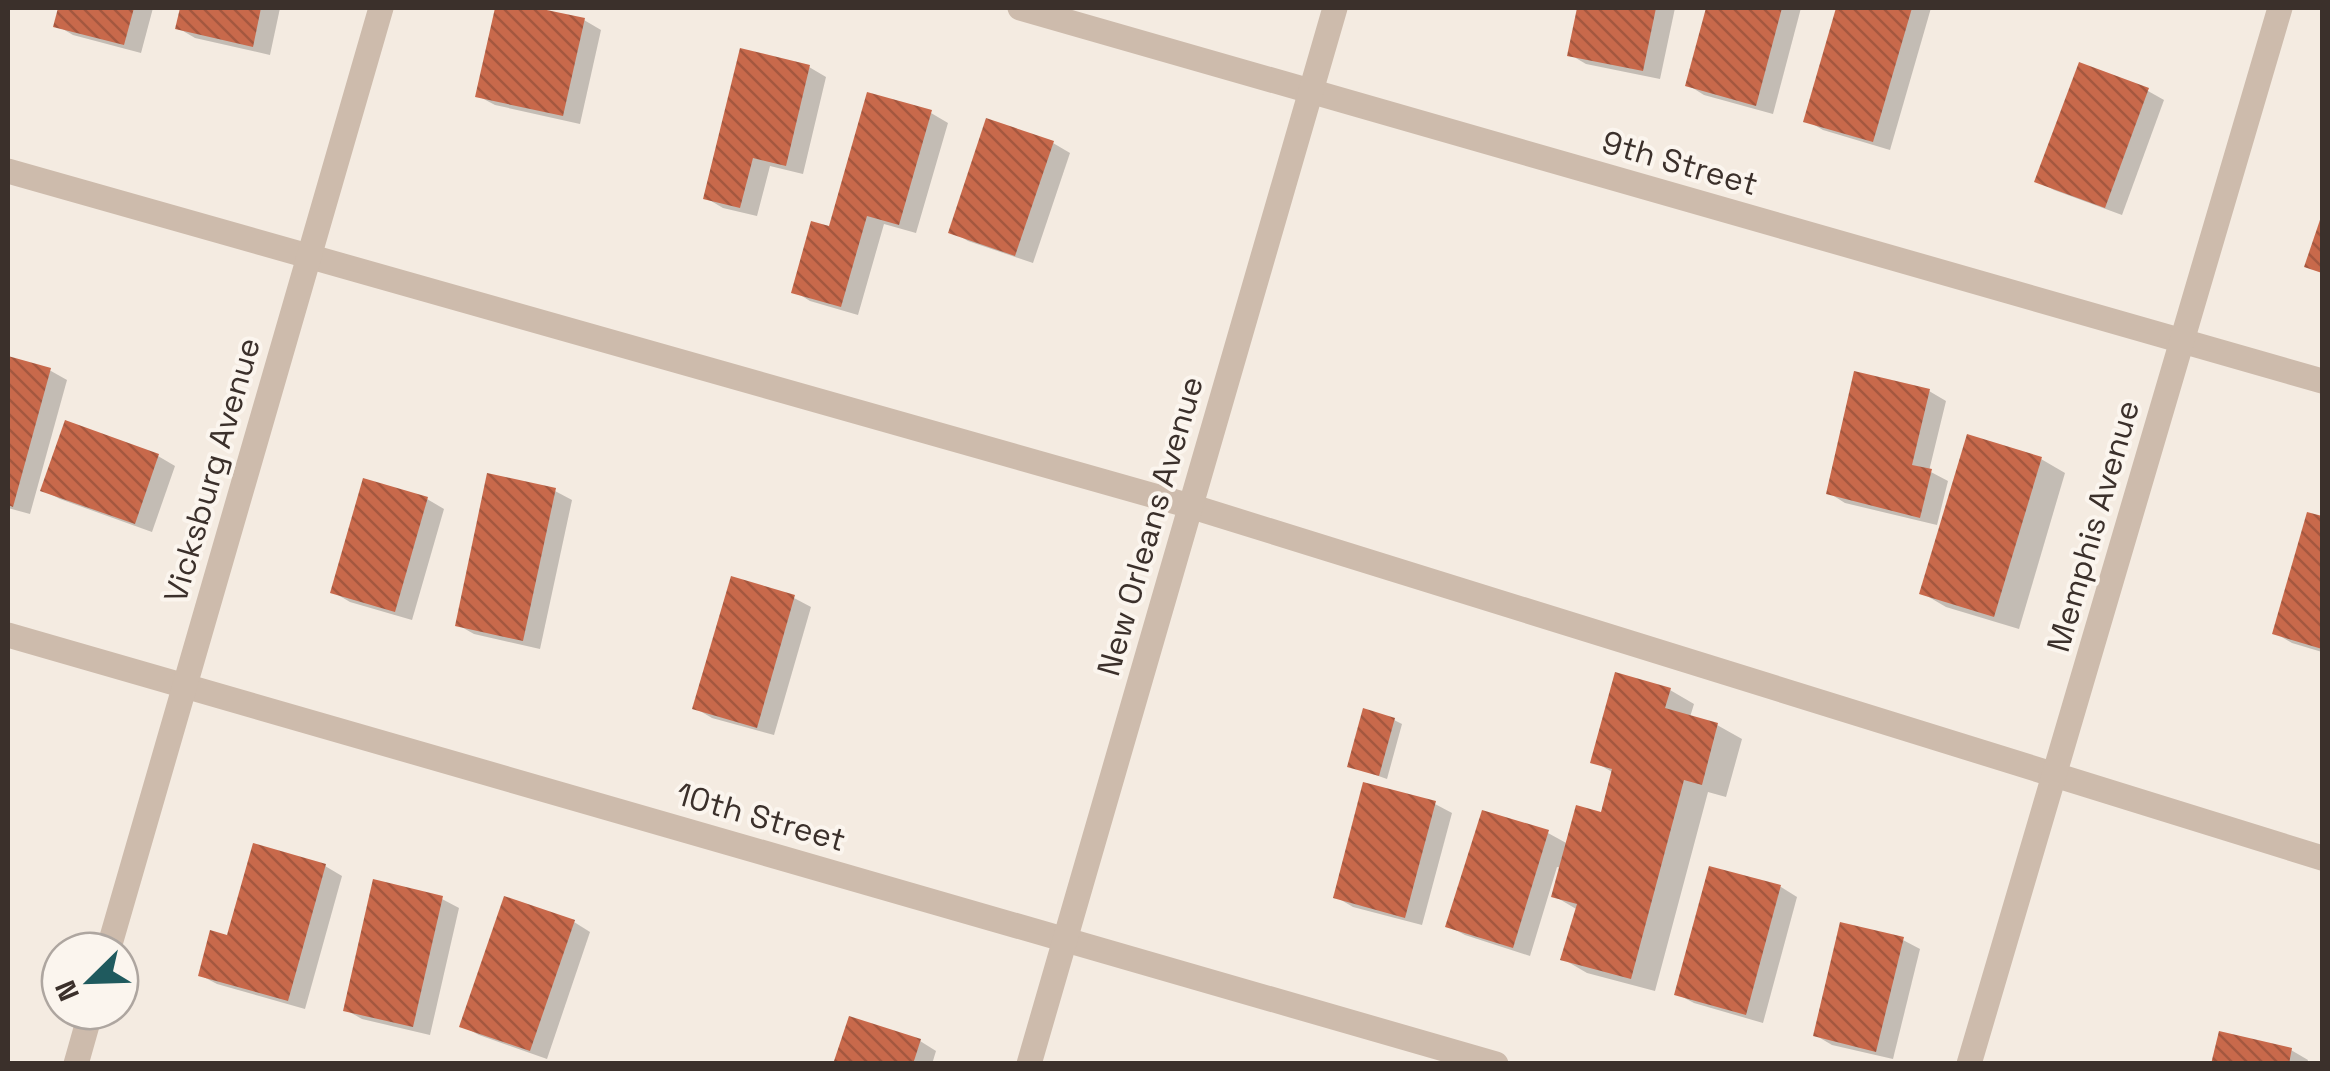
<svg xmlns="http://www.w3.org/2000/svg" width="2330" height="1071" viewBox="0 0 2330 1071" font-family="'Space Grotesk',sans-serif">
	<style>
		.shadow { fill: #0003 }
		.building { fill: url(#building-back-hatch) }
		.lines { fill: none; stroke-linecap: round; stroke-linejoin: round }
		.minor { stroke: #cdbbac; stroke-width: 25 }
		.labels { text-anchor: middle; stroke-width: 8; stroke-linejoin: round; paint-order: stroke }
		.street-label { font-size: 32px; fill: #3b302b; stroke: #fbf5ee }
	</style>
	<defs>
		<pattern id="building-back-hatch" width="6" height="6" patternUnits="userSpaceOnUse" patternTransform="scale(2.5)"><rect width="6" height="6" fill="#c8694b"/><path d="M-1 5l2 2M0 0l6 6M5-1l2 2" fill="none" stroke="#a4573f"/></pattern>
	</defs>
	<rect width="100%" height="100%" fill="#f4ebe1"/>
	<g class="shadow">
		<path d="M61,8H153L141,53L73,35L56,25Z"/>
		<path d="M182,8H280L270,55L195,38L178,28Z"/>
		<path d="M497,8H525L584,20L601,30L580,124L495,105L478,96Z"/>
		<path d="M1579,8H1675L1660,79L1586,64L1569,54Z"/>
		<path d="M1708,8H1801L1773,114L1704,95L1688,85Z"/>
		<path d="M1838,8H1931L1890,150L1823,130L1806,120Z"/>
		<path d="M809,67L826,77L803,174L770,166L757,216L723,208L706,198Z"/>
		<path d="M2148,91L2164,100L2122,215L2054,190L2038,181Z"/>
		<path d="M869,95L931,113L948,123L916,233L884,224L858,315L810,301L794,291L830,229Z"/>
		<path d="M1053,143L1070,153L1033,263L968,241L951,231Z"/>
		<path d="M8,358L51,371L67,380L30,514L8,508Z"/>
		<path d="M1929,391L1946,401L1929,471L1948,481L1937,525L1845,503L1829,493Z"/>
		<path d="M158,456L175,466L152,532L60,499L43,490Z"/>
		<path d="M2041,459L2065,473L2019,629L1946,607L1922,593Z"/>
		<path d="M555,491L572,500L540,649L474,634L458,625Z"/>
		<path d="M427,499L444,509L412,620L350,602L333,592Z"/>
		<path d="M2309,515L2322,519V652L2292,643L2275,633Z"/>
		<path d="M794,598L811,607L774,735L712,718L695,708Z"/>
		<path d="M1670,690L1694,704L1690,717L1717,725L1742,739L1726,797L1708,792L1655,991L1587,973L1563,959L1578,910L1554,896L1562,868L1557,867L1530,956L1465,935L1448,926L1548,833L1568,844L1603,816L1614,773L1593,761Z"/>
		<path d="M1394,720L1402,724L1387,779L1350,766Z"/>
		<path d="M1435,804L1452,813L1422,925L1353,907L1336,897Z"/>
		<path d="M325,866L342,876L305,1009L217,984L200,975L229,939Z"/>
		<path d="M1711,869L1781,887L1797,897L1763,1023L1694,1003L1677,994Z"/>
		<path d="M442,899L459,908L430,1035L362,1019L346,1010Z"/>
		<path d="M574,922L590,932L547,1059L479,1035L462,1026Z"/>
		<path d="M1903,940L1920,949L1893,1059L1832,1045L1815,1035Z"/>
		<path d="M920,1041L936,1051L932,1064H836Z"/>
		<path d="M2291,1050L2308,1060L2307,1064H2214Z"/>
	</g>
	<g class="building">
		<path d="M58,8H134L124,45L53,27Z"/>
		<path d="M180,8H261L253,47L175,29Z"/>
		<path d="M495,8H537L585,18L563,116L475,97Z"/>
		<path d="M1577,8H1656L1643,71L1567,56Z"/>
		<path d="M1706,8H1782L1756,106L1685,86Z"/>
		<path d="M1836,8H1912L1873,142L1803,122Z"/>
		<path d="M740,48L810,65L786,166L753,158L740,208L703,199Z"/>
		<path d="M2079,62L2149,88L2105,208L2034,182Z"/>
		<path d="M867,92L932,110L899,225L867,216L841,307L791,293L811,221L829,226Z"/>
		<path d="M986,118L1054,141L1015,256L948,233Z"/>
		<path d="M2322,214V273L2304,267Z"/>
		<path d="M8,356L51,368L13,507L8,505Z"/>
		<path d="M1854,371L1930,389L1912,465L1932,469L1920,518L1826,494Z"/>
		<path d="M65,420L159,454L135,524L40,491Z"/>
		<path d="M1967,434L2042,457L1994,617L1919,594Z"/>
		<path d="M487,473L556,488L523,641L455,626Z"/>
		<path d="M363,478L428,497L395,612L330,593Z"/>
		<path d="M2307,512L2322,516V649L2272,634Z"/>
		<path d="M731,576L795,595L757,728L692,709Z"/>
		<path d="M1615,672L1671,688L1665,708L1718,723L1702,785L1684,780L1631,979L1560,960L1577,904L1551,897L1576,805L1601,812L1612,769L1590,763Z"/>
		<path d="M1363,708L1395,718L1379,776L1347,767Z"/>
		<path d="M1363,782L1436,801L1405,918L1333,898Z"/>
		<path d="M1482,810L1549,830L1513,948L1445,927Z"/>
		<path d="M253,843L326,864L288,1001L198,976L210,930L227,935Z"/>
		<path d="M1709,866L1781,885L1746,1015L1674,995Z"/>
		<path d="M373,879L443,896L413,1027L343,1011Z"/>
		<path d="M504,896L575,920L530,1051L459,1027Z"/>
		<path d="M1840,922L1904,937L1876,1052L1813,1036Z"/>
		<path d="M849,1016L921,1039L913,1064H833Z"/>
		<path d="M2219,1031L2292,1048L2289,1064H2211Z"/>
	</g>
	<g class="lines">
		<g class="minor">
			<path d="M1020,8L2322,381"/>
			<path d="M8,171L1190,506L2322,858"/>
			<path d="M8,635L1496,1064"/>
			<path d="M108,951L381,8"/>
			<path d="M76,1064L91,1011"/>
			<path d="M1029,1064L1335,8"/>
			<path d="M1969,1064L2280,8"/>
		</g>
	</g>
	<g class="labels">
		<g class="street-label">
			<text transform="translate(1680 163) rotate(16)" y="11">9th Street</text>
			<text transform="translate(212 470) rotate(-74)" y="11">Vicksburg Avenue</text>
			<text transform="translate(1150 526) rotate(-74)" y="11">New Orleans Avenue</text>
			<text transform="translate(2093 526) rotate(-74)" y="11">Memphis Avenue</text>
			<text transform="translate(761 817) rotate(16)" y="11">10th Street</text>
		</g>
	</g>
	<rect width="2330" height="1071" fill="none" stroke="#3b302b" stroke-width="20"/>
	<g transform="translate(90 981) rotate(247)"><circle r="48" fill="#fbf5ee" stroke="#aea6a0" stroke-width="2.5"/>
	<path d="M0-8L18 38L0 25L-18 38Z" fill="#1f5a5e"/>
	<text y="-15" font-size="28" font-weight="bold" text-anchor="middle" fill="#3b302b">N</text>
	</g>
</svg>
